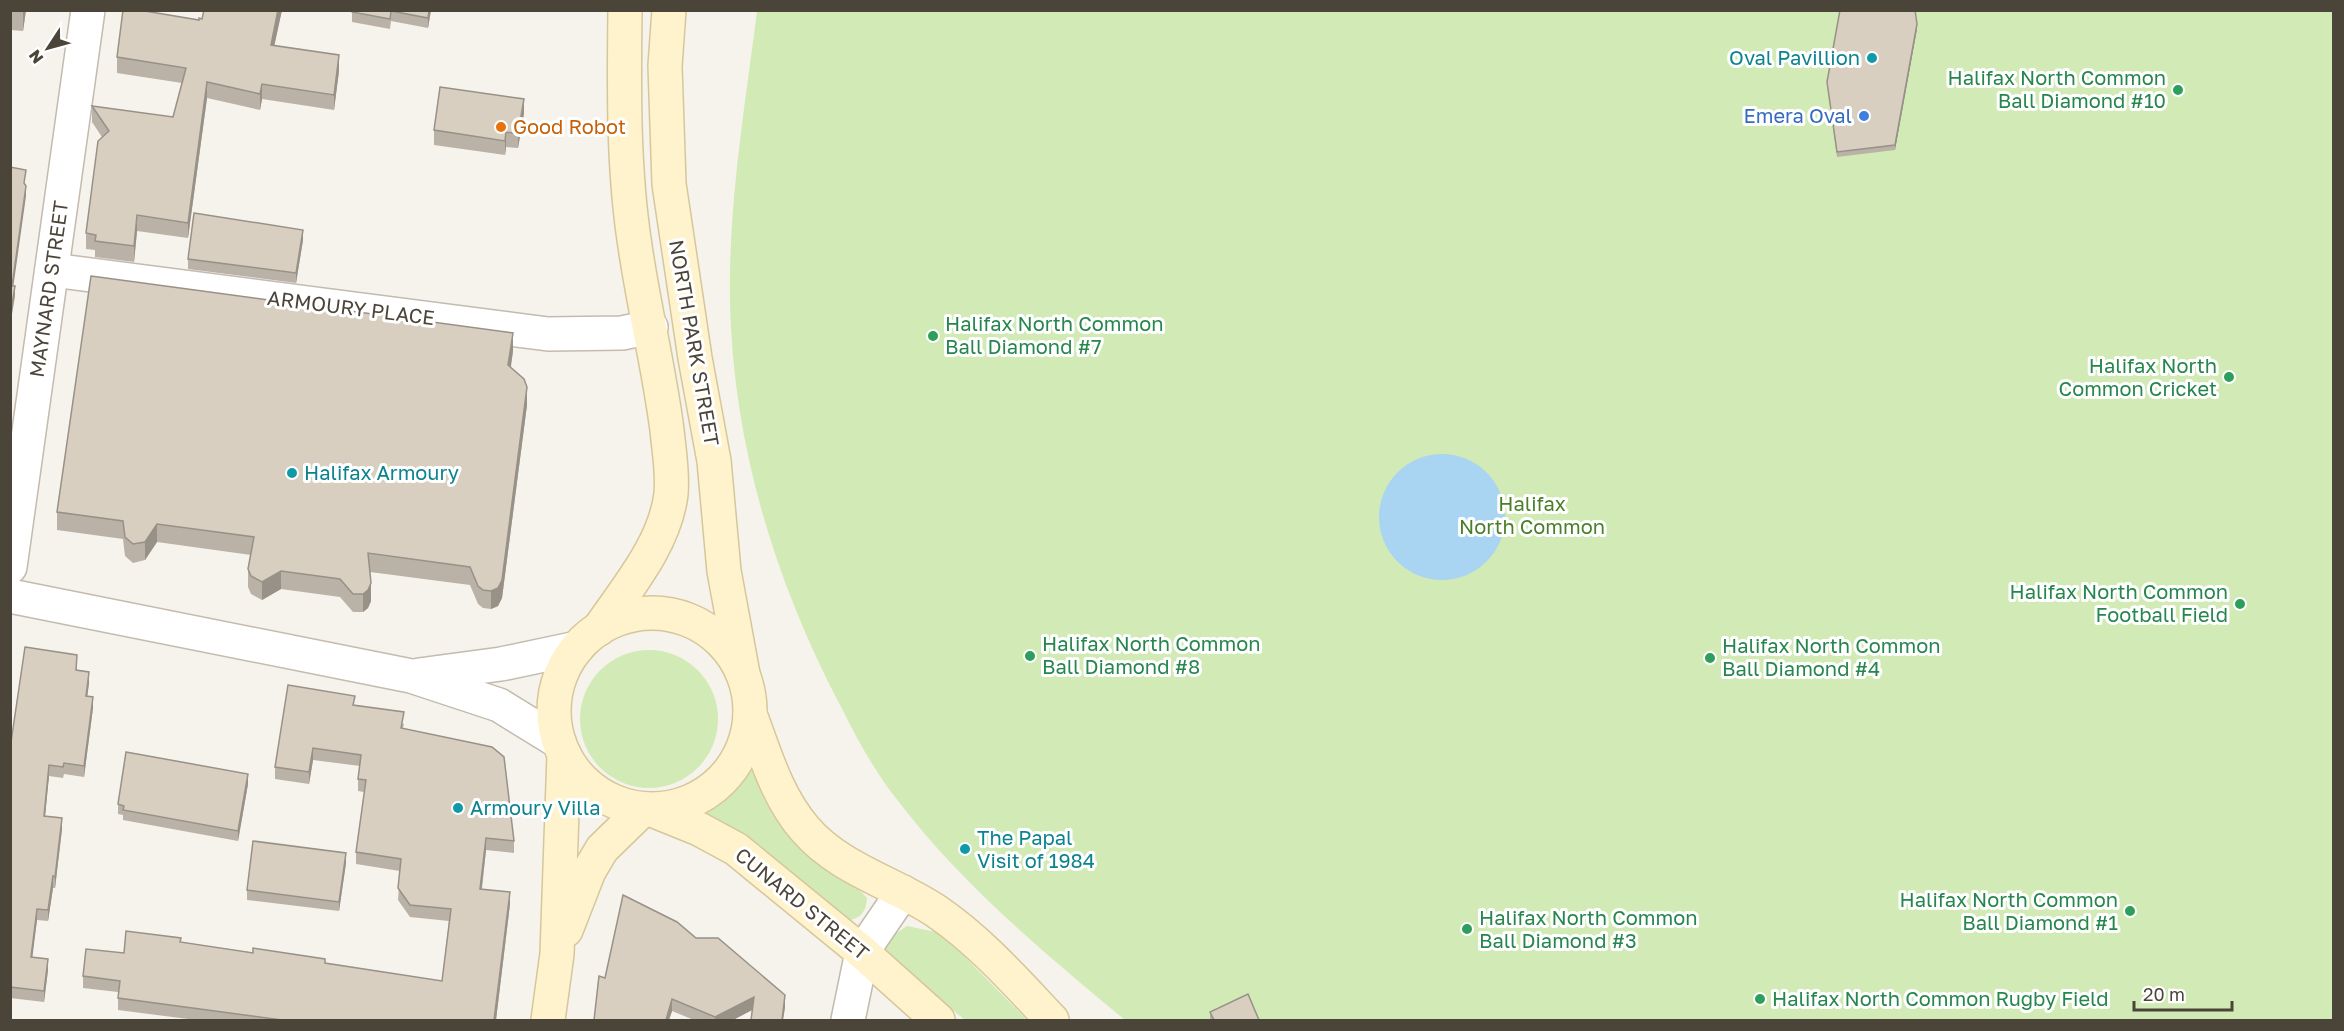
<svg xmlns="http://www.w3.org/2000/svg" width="2344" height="1031" viewBox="0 0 2344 1031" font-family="'Golos Text',sans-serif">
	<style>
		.green { fill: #d2eab5 }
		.water { fill: #a9d4f2 }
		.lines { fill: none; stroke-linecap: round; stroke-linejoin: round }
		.street-casing { stroke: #c2bbae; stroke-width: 36 }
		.secondary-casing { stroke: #d6c79b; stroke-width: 36 }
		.street { stroke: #fff; stroke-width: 33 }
		.secondary { stroke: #fff3cd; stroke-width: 33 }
		.wall { fill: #bab2a6 }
		.shaded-wall { fill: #979187 }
		.building { fill: #d8cfc1; stroke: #979187; stroke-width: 1.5 }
		.culture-dot { fill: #0f9aa8; stroke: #fff; stroke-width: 2 }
		.leisure-dot { fill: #2e9e5b; stroke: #fff; stroke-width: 2 }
		.shop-dot { fill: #3f7fe0; stroke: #fff; stroke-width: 2 }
		.food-dot { fill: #e8710a; stroke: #fff; stroke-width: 2 }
		.labels { text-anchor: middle; stroke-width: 6; stroke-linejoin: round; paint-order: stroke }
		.culture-label { font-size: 20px; fill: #0d838f; stroke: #fff; text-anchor: start }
		.leisure-label { font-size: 20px; fill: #27864d; stroke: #fff; text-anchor: start }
		.shop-label { font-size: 20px; fill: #366cbe; stroke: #fff; text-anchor: end }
		.food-label { font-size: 20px; fill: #c56008; stroke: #fff; text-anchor: start }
		.street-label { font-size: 20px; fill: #4b4439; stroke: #fff }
		.park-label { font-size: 20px; fill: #4a7f2a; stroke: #fff }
	</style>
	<rect width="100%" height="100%" fill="#f6f3ec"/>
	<g class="green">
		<path d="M757,11H2333V1020H1125C1043,952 960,883 895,797C873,769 855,735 839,703C774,579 733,443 730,302C728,204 745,107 757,11Z"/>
		<circle cx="649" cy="719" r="69"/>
		<path d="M751,768C768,812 786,842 826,870C840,880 856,884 867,898C866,913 860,919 845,921L703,813L729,797Z"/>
		<path d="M907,926L936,932L963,955L1027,1020H965L889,958L885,949L888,939Z"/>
	</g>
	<circle class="water" cx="1442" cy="517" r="63"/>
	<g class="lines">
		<g class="street-casing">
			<g id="street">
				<path d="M52,270L548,334L622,333L651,327"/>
				<path d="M10,567L88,10"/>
				<path d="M10,596L411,676L499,705L559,742"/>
				<path d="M419,675L501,664L577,648"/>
				<path d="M848,1020L862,952L903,892"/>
			</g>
		</g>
		<g class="secondary-casing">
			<g id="secondary">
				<path d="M669,10L665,66L669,184L695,358L714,461L724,571L743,674"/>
				<circle cx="652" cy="711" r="98"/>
				<path d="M599,629C627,588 665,544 671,494C673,473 669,451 667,430C659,368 644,308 635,246C623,169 624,89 625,10"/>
				<path d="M750,714C765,754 777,797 805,829C839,869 894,883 936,911C980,941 1016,982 1052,1020"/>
				<path d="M652,810L699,829L736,849L862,952L938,1020"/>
				<path d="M566,930L589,871L602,849L643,809"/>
				<path d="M548,1020L557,954L564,754"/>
			</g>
		</g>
		<use href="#street" class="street"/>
		<use href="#secondary" class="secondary"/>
	</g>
	<g class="wall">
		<path d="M10,10H26L23,31L11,30L10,33Z"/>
		<path d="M204,10H282L274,46L339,71L334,110L262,99L260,110L207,98L188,238L137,231L134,262L95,257V250L86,249V233L102,137L92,122V106L173,117L182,83L117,73V57L202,19Z"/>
		<path d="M352,10H431L428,28L391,21L390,29L352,22Z"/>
		<path d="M1917,29L1895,150L1837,157L1827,82Z"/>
		<path d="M524,113L518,148L506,147L505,155L434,145V130Z"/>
		<path d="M303,240L296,283L188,269V259Z"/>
		<path d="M513,351L511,367L527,405L502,598L498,606L491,609L483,608L478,604L470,585L370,572L371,601L368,608L363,612H353L340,597L281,589L262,600L251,594L248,587V569L251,555L157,542L145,560L133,563L125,556L123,539L57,530V512Z"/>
		<path d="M77,666V670L89,683L87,696L93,708L84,777L64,774L63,778L49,776L45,816L62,829L55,888H53L48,921L37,920L32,957L48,970L44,1002L10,998V749Z"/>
		<path d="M355,706L404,724L403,728L514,841V853L486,850L482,889L510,904L496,1020H196L118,1010V992L83,988V976L124,953L181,942L325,963L442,981L449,921L410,917L398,900L400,871L356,864V852L364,792L358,791V779L360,766L313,760L309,784L275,779V767Z"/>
		<path d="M248,784L238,841L123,820V815L118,814V804Z"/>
		<path d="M346,863L339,911L247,900V890Z"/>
		<path d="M605,978L785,1007L783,1020H751L752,1010L733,1020H694L672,1011L669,1020H594Z"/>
		<path d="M1210,1012L1259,1020H1210Z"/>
	</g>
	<g class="shaded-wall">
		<path d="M23,10H26L23,31Z"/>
		<path d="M278,10H282L271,61V45Z"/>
		<path d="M429,10H431L428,28V18Z"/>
		<path d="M1917,24V29L1895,150V145Z"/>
		<path d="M339,55V71L334,110V95Z"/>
		<path d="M207,82V98L188,238V223Z"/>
		<path d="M262,84V99L260,110V94Z"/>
		<path d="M524,99V113L518,148V134Z"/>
		<path d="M506,132V147L505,155V141Z"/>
		<path d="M26,186V196L12,296V286Z"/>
		<path d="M137,215V231L134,262V246Z"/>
		<path d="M303,230V240L296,283V273Z"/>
		<path d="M15,286V296L10,326V316Z"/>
		<path d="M513,333V351L508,383V365Z"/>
		<path d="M527,387V405L502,598L498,606L491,609V591Z"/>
		<path d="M157,524V542L145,560V542Z"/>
		<path d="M281,571V589L262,600V582Z"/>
		<path d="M371,583V601L368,608L363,612V594Z"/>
		<path d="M89,672V683L86,707V696Z"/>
		<path d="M93,697V708L84,777V766Z"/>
		<path d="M313,748V760L309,784V772Z"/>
		<path d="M49,765V776L44,827V816Z"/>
		<path d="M248,774V784L238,841V831Z"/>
		<path d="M62,818V829L55,888V877Z"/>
		<path d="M486,838V850L480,901V889Z"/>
		<path d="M346,853V863L339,911V902Z"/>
		<path d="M53,876V888L48,921V910Z"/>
		<path d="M510,892V904L496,1020H494Z"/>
		<path d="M37,909V920L31,968V957Z"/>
		<path d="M48,959V970L44,1002V991Z"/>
		<path d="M785,995V1007L783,1020H782Z"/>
		<path d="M754,997V1009L733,1020H715V1017Z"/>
		<path d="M672,999V1011L669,1020H666Z"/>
	</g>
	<g class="building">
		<path d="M123,10H139L199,20V18L202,19L204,10H278L271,45L339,55L334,95L262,84L260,94L207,82L188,223L137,215L134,246L95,241L96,235L86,233L98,141L109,131L92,106L173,117L186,68L117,57Z"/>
		<path d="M352,10H429L428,18L391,11L390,19L352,12Z"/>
		<path d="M1840,10H1915L1917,24L1895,145L1837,152L1827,82Z"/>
		<path d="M440,87L524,99L518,134L506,132L505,141L434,130Z"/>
		<path d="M10,167L26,170L24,183L26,186L12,286H15L10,316Z"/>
		<path d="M194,213L303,230L296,273L188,259Z"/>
		<path d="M91,276L513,333L508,365L524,379L527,387L502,580L498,588L491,591L483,590L478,586L470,567L368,553L371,583L368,590L363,594H353L340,579L281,571L262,582L251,576L248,569L254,537L157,524L145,542L133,544L125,537L123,521L57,512Z"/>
		<path d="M25,647L77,655L76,670L89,672L86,696L93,697L84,766L64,763L63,767L49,765L44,816L62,818L55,877L53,876L48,910L37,909L31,957L48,959L44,991L10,987V749Z"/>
		<path d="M288,685L355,696L353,705L404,712L401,728L492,747L504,757L514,841L486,838L480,889L510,892L494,1020H282L118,998L120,981L83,976L86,949L124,953L126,931L181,938L180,942L253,953V948L325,959V963L442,981L451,909L410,905L398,888L401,859L356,852L366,780L358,779L361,755L313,748L309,772L275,767Z"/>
		<path d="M126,752L248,774L238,831L123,810L124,806L118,804Z"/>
		<path d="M253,841L346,853L339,902L247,890Z"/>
		<path d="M623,895L677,922L696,938H718L785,995L782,1020H751L754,997L715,1017L672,999L666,1020H594L599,976L605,978Z"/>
		<path d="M1248,994L1259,1020H1214L1210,1012Z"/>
	</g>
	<g class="culture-dot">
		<circle cx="1872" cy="58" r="6"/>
		<circle cx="292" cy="473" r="6"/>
		<circle cx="458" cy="808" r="6"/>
		<circle cx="965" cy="849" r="6"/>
	</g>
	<g class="leisure-dot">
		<circle cx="2178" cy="90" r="6"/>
		<circle cx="933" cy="336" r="6"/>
		<circle cx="2229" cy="377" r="6"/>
		<circle cx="2240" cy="604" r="6"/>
		<circle cx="1030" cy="656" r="6"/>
		<circle cx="1710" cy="658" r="6"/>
		<circle cx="2130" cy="911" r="6"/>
		<circle cx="1467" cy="929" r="6"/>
		<circle cx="1760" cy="999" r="6"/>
	</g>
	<circle class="shop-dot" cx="1864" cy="116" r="6"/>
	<circle class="food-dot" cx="501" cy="127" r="6"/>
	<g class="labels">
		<g class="culture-label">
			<text x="1860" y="65" text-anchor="end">Oval Pavillion</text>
			<text x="304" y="480">Halifax Armoury</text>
			<text x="470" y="815">Armoury Villa</text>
			<text x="977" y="845">The Papal<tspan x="977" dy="23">Visit of 1984</tspan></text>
		</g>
		<g class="leisure-label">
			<text x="2166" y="85" text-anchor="end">Halifax North Common<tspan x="2166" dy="23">Ball Diamond #10</tspan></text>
			<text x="945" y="331">Halifax North Common<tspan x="945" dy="23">Ball Diamond #7</tspan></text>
			<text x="2217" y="373" text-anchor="end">Halifax North<tspan x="2217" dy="23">Common Cricket</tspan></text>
			<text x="2228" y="599" text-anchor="end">Halifax North Common<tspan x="2228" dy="23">Football Field</tspan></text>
			<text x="1042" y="651">Halifax North Common<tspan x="1042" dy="23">Ball Diamond #8</tspan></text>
			<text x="1722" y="653">Halifax North Common<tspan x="1722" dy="23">Ball Diamond #4</tspan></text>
			<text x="2118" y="907" text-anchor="end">Halifax North Common<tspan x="2118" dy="23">Ball Diamond #1</tspan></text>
			<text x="1479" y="925">Halifax North Common<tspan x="1479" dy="23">Ball Diamond #3</tspan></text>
			<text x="1772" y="1006">Halifax North Common Rugby Field</text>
		</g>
		<g class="shop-label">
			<text x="1852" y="123">Emera Oval</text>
		</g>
		<g class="food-label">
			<text x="513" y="134">Good Robot</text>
		</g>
		<g class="street-label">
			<text transform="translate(49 289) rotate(-82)" y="7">MAYNARD STREET</text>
			<text transform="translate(351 308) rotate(7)" y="7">ARMOURY PLACE</text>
			<text transform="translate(694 343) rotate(80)" y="7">NORTH PARK STREET</text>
			<text transform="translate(802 904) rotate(39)" y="7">CUNARD STREET</text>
		</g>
		<g class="park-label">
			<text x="1532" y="511">Halifax<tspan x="1532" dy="23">North Common</tspan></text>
		</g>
	</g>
	<rect width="2344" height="1031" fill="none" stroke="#4b4439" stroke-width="24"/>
	<g transform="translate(48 48) rotate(234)" stroke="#ffffff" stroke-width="4.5" paint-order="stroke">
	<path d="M0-4.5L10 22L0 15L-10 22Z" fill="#4b4439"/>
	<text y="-9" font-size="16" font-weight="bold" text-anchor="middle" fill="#4b4439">N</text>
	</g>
	<path d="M2134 1001v9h98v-9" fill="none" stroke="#4b4439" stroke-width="3"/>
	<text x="2143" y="1001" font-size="18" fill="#4b4439" stroke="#ffffff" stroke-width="4.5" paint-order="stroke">20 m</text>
</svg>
